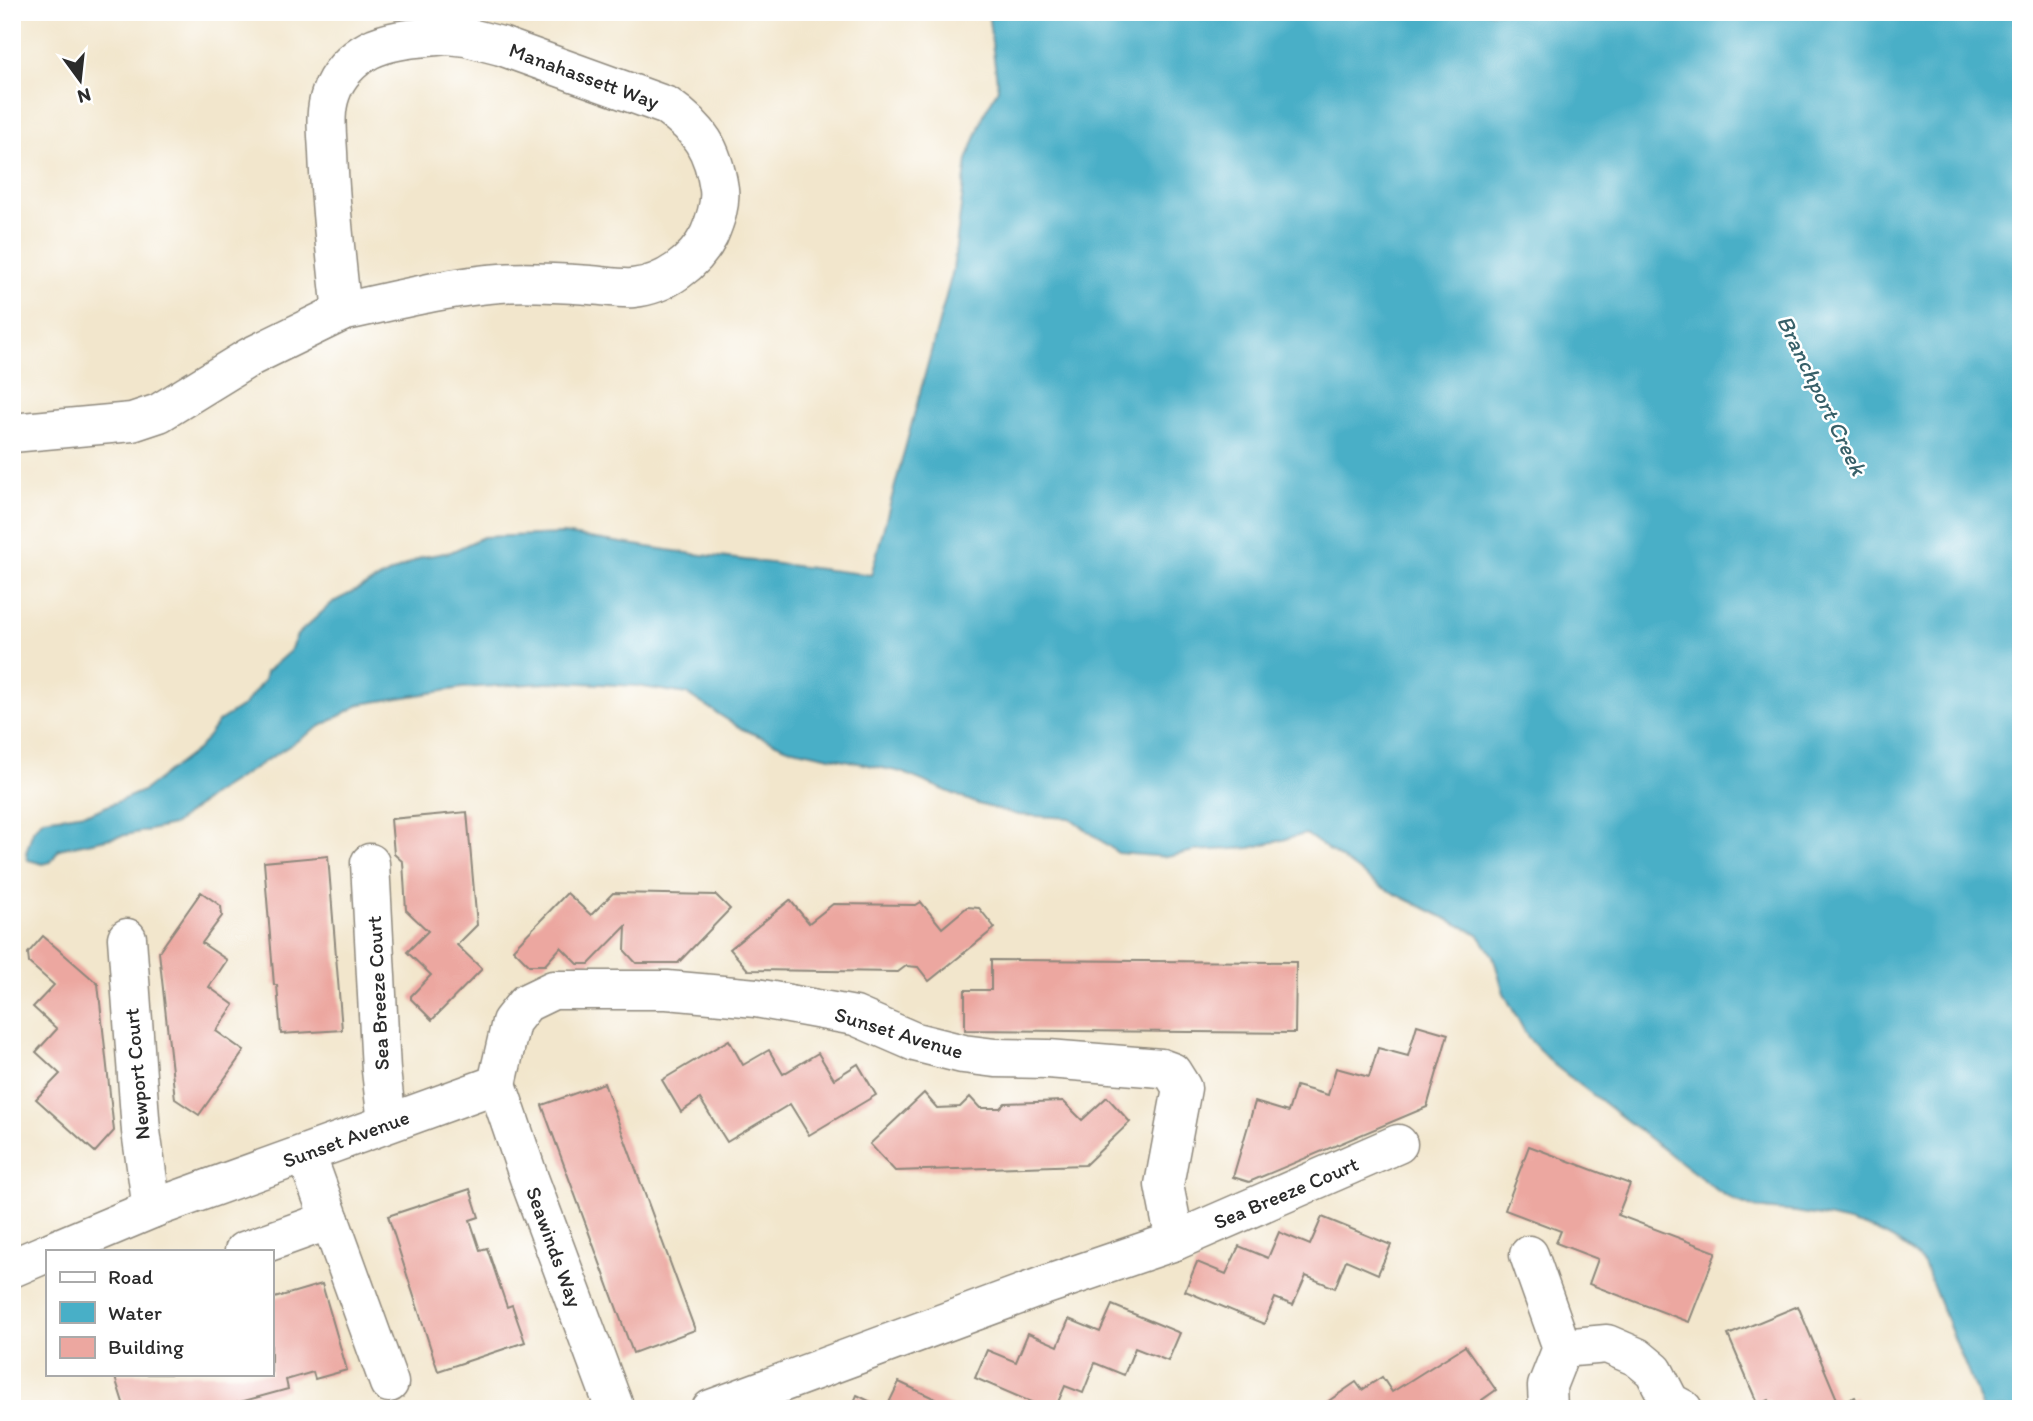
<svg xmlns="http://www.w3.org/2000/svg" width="2033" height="1421" viewBox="0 0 2033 1421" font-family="Itim,sans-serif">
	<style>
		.water { fill: #48afc7; stroke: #3a6d79; stroke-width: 2 }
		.building { fill: #eca7a0 }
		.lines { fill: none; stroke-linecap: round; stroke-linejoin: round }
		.minor-casing { stroke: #8e887c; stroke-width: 41 }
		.minor { stroke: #fff; stroke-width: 38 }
		.labels { text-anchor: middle; stroke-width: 5; stroke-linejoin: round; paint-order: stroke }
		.street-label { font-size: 21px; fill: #2b2b2b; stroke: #fff }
		.water-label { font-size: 23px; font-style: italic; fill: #376069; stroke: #fff }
	</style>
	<rect width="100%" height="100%" fill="#fff"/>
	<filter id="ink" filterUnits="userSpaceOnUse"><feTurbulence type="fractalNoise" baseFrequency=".0143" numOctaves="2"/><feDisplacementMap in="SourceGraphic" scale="14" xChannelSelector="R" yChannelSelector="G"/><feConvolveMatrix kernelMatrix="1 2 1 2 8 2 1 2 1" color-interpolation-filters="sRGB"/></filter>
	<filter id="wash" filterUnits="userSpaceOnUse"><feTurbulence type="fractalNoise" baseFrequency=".00686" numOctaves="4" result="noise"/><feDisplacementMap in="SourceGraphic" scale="28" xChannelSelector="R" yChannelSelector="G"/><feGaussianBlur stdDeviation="1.57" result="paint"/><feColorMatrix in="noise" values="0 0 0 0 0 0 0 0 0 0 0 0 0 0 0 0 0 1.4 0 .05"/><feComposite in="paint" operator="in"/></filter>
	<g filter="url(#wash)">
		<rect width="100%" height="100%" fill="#f2e6cc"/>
		<path class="water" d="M988,12H2021V1409H1983L1924,1264C1893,1230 1846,1219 1801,1213C1782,1210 1761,1211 1742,1204C1734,1201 1726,1195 1718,1191L1553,1064L1528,1038L1504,993L1493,956L1478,934L1381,887L1306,834L1250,848L1194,851L1167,857L1118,853L1070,818L1018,815L978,804L901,772L788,748L742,729L687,694L637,686L563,682L462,688L361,704L319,727L212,795L173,825L59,849L51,862L43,864L28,860L26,853L33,830L43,819L93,812L143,791L199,748L219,721L244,705L264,680L266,672L290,651L297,635L333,602L422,557L451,552L483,537L563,534L694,554L871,575L953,270L967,160L985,112L998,89Z"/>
		<g id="blocks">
			<g class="building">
				<path d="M467,812L477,925L457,945L482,969L432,1020L411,999V996L431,975L407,952L428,931L406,910L403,862L394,854L391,819Z"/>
				<path d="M328,856L342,1030L281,1034L277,985H274L264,862Z"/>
				<path d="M201,892L221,906L222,916L202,943L227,960L209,987L234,1005L216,1031L244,1051L199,1115L175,1099L159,952Z"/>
				<path d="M567,893L591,915L613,893L716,895L730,909L678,963H636L625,951L626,926L589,964H578L561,947L545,965H529L513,949Z"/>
				<path d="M790,900L809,923L833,904L916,905L921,902L942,928L967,907L979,908L995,928L929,981L918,967L906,966L898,972L748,970L730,949Z"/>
				<path d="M43,936L98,984L114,1131L95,1152L36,1099L60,1074L36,1052L57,1029L33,1007L54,985L29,963L28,953Z"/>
				<path d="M991,960L1296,962L1295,1033L965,1030V990H991Z"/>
				<path d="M1417,1025L1448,1034L1427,1107L1249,1182L1233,1177L1255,1102L1288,1112L1296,1086L1328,1095L1336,1068L1369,1077L1378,1048L1408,1056Z"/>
				<path d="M729,1040L743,1065L769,1050L783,1074L818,1053L834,1079L858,1064L876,1095L809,1135L790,1104L727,1142L700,1099L681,1112L662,1080Z"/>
				<path d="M604,1083L695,1330L633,1353L542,1105Z"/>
				<path d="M924,1093L937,1108L960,1107L970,1097L980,1108H1000L1005,1103L1063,1101L1082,1120L1107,1097L1130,1122L1085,1165L895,1171L870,1144Z"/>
				<path d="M1529,1146L1630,1184L1618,1215L1716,1252L1689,1322L1589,1284L1598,1259L1556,1243L1561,1231L1505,1210Z"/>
				<path d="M470,1189L479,1217L470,1220L480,1250L487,1248L507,1307L512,1305L525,1342L438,1371L388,1216Z"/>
				<path d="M1322,1217L1391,1245L1378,1274L1346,1260L1335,1288L1306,1276L1293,1305L1275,1298L1264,1324L1185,1291L1197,1262L1226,1274L1239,1246L1268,1258L1279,1232L1310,1245Z"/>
				<path d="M322,1284L347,1370L315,1379L313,1372L286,1380L288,1389L226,1406L227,1409H125L114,1374H271V1299Z"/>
				<path d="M1112,1305L1180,1333L1168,1361L1135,1348L1124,1375L1095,1363L1083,1393L1065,1386L1055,1409H1047L975,1378L987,1350L1016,1362L1028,1333L1058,1346L1069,1319L1100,1332Z"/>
				<path d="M1798,1306L1839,1404L1855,1397L1860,1409H1773L1769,1400L1758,1405L1728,1335Z"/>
				<path d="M1465,1346L1496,1390L1482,1400L1485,1409H1317L1356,1382L1362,1390L1382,1377L1392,1392Z"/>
				<path d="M899,1382L957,1409H886Z"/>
				<path d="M857,1395L885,1409H851Z"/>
			</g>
		</g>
	</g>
	<g filter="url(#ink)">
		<use href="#blocks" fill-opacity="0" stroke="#8e887c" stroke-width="2"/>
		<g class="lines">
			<g class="minor-casing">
				<g id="minor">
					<path d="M448,35L466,37L501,46L667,106C700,129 713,149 719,189C721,205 715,221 709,235C695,263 665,285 633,288C620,289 604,286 590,285C560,283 530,281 500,283C446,287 394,301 342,312C336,259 330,205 328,152C327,132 324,112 331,93C337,75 352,59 369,50C392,38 422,38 448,35Z"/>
					<path d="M12,433L132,422L159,413L250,357L342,312"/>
					<path d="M370,863L381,1070L387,1123"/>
					<path d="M127,938L141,1131L152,1209"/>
					<path d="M497,1084L530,1181L615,1409"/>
					<path d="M306,1154L389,1383"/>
					<path d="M52,1251L152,1209L497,1084L511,1022L526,1003L553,990H667L756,998L855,1016L915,1042L963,1054L995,1058L1048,1059L1161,1068L1172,1072L1182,1088L1164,1185L1175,1241"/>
					<path d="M244,1251L330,1220"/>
					<path d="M1529,1255L1562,1348"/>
					<path d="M12,1268L47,1253"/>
					<path d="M711,1409L1043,1286L1175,1241L1398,1144"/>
					<path d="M1548,1409L1547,1386L1562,1348L1607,1344L1637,1357L1654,1371L1670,1402L1683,1409"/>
				</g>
			</g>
			<use href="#minor" class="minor"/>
		</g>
	</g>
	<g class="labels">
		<g class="street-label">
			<text transform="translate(584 76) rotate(20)" y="7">Manahassett Way</text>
			<text transform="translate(378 993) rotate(-93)" y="7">Sea Breeze Court</text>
			<text transform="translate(899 1033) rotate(17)" y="7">Sunset Avenue</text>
			<text transform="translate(137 1074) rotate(-95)" y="7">Newport Court</text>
			<text transform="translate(346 1139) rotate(-20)" y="7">Sunset Avenue</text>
			<text transform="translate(1286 1193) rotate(-23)" y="7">Sea Breeze Court</text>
			<text transform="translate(554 1247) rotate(70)" y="7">Seawinds Way</text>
		</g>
		<g class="water-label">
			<text transform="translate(1822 395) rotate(64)" y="8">Branchport Creek</text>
		</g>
	</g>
	<rect width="2033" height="1421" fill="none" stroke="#fff" stroke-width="42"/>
	<rect x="46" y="1250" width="228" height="126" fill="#ffffff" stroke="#aaaaaa" stroke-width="2"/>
	<rect x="60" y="1272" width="35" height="10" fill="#ffffff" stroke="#aaaaaa" stroke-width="2"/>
	<text x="108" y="1284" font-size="21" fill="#2b2b2b">Road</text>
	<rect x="60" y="1302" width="35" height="21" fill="#48afc7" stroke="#aaaaaa" stroke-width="2"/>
	<text x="108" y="1320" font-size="21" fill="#2b2b2b">Water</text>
	<rect x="60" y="1337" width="35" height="21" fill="#eca7a0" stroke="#aaaaaa" stroke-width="2"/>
	<text x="108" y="1354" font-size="21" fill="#2b2b2b">Building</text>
	<g transform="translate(80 80) rotate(165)" stroke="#ffffff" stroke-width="5" paint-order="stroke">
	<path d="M0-5L12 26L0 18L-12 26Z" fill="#2b2b2b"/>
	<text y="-10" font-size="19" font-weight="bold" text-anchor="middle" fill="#2b2b2b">N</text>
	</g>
</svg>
